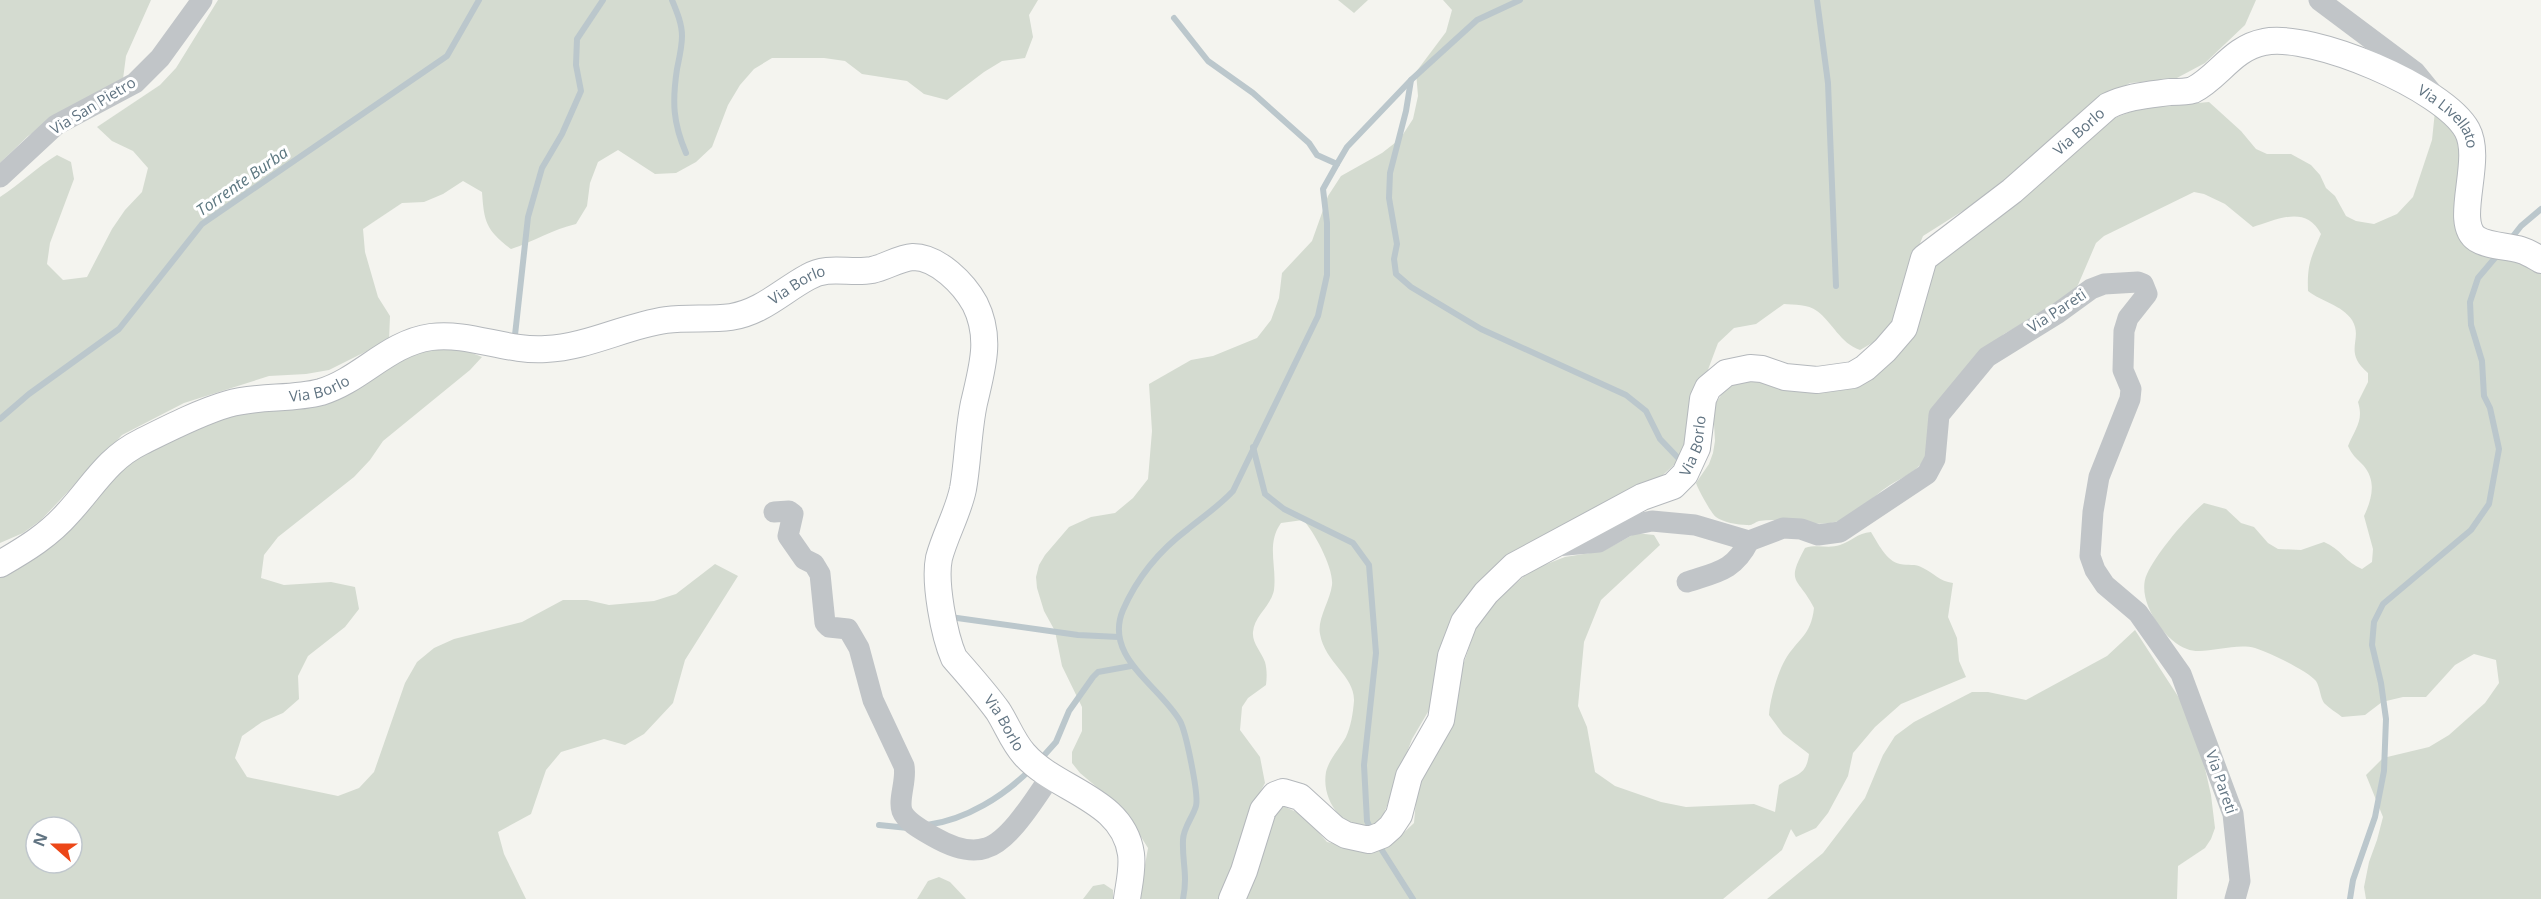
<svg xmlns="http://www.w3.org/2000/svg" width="2541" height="899" viewBox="0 0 2541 899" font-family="'Open Sans',sans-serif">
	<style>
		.green { fill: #d4dbd0; fill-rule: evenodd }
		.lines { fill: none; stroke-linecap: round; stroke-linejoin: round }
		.stream { stroke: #bbc7cc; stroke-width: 6 }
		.major-casing { stroke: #b4b8bc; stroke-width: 28 }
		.minor { stroke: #c1c5c8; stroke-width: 21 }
		.major { stroke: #fff; stroke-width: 26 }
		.labels { text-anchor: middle; stroke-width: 6; stroke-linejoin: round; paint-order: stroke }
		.street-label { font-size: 15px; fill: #617482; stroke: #fff }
		.water-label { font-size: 16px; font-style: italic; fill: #5c7780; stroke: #fff }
	</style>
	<rect width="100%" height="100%" fill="#f4f4ef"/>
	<g class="green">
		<path d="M0,0H151L126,56L123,79L28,136L0,163Z"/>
		<path d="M218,0H1038L1029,15L1033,37L1025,58L1002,61L984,72L947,100L924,94L907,81L862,74L845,61L824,58H772L754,69L740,85L728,105L712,147L696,162L676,173L655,174L618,150L598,162L590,183L587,206L576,224C551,230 535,241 511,249C486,230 484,222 482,192L463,181L443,194L424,202L402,203L363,229L365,252L378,297L390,316L389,340L329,370L306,374L269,376L184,403L122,435L41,520L23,533L0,543V197C20,184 37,167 57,155L71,162L74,179L50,243L47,264L63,280L87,277L112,229L125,210L142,192L148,168L133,151L112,141L97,127L160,85L176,68Z"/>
		<path d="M1338,0H1368L1354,13Z"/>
		<path d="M1443,0H2256L2245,25L2205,63L2175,79L2130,83L2110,94L2018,176L1923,236L1910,268L1900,313L1879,339L1860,350C1840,343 1833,323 1817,311C1808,304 1794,305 1784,304L1756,324L1734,328L1718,343L1706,375L1688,446L1676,463L1651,486L1508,559L1435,700L1412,739L1382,819L1370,832C1343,827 1321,801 1326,772C1329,759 1340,748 1346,737C1351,726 1353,713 1354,701C1355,676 1325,663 1320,634C1317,619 1330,601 1332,585C1334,569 1314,531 1303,520L1281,523C1266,544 1277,566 1274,590C1271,606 1254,616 1253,632C1252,643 1261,651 1265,662C1267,669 1267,677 1266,685L1248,698L1242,707L1240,730L1260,757L1265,783L1249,813L1222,899H1139L1148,848L1124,810L1080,773L1072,763V752L1082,731V707L1062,666L1055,631L1044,611L1037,588L1036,577L1039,565L1045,555L1069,527L1091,517L1115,513L1133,498L1148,479L1152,431L1149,384L1191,360L1213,356L1257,338L1271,320L1279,298L1282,273L1312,241L1328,196L1341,176L1382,153L1400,139L1413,119L1418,96L1416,72L1446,32L1452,10Z"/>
		<path d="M2209,102L2241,131L2256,149L2267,154H2291L2311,165L2320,175L2326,188L2335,196L2346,216L2356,221L2374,224L2397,214L2413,197L2432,140L2435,111C2441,118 2450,125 2455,133C2470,157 2453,192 2455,219L2541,271V899H2366L2364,887L2369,862L2377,840L2383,817L2366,775L2383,758L2429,747L2449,735L2485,703L2499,683L2496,660L2474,654L2455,665L2426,697H2403L2382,702L2365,715L2342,717C2337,713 2329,708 2324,703C2320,697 2320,687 2316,681C2308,671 2268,652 2255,648C2234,642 2203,656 2187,649C2164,641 2135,599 2147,574C2156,554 2187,517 2204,503L2226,509L2241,523L2254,527L2268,543L2278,549L2301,550L2324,542C2340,548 2346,563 2362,569L2372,562L2373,549L2364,516C2372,499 2377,481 2363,465C2356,458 2352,455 2348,446C2355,429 2364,421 2358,402L2368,382V373C2342,351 2364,340 2352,320C2342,305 2322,302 2308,291C2307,264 2311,258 2321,234C2306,204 2276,220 2253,227L2225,204L2204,194L2194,192L2104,236L2096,243L2078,285L2071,293L2054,306L2004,334L1979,356L1921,464C1912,474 1901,478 1890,485C1874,495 1859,513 1842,520C1815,530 1787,516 1759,521C1755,522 1752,526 1747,525C1738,525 1722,522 1716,517C1712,515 1697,487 1696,483L1709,464L1713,453L1715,441L1713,407L1726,388L1747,379L1805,389L1911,335L1926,301L1933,266L2112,119L2141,108Z"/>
		<path d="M422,348L462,349L482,357L470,370L383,441L370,460L354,477L278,537L264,555L261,578L284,585L331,582L355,587L359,609L345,627L308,656L298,676L299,699L283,713L262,722L242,736L235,758L247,777L338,796L359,788L374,772L405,683L417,662L434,648L454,639L522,622L563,600H587L609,605L654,601L676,594L715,564L738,576L685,660L673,703L644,734L625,745L604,739L561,752L546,770L531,814L498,832L504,854L526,899H0V572L146,449L227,414ZM36,827H72V863H36Z"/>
		<path d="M1871,532C1878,543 1886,561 1900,564C1908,566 1915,563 1923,568C1935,574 1939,581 1953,583L1948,617L1957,638L1959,661L1966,677L1901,704L1875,727L1853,753L1848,776L1828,813L1816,828L1796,837L1791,829L1782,850L1723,899H1242L1271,813L1283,806L1303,815L1327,842L1370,851L1397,839L1414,823L1416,800L1422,778L1454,718L1456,686L1480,615L1531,570L1565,557L1603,551L1636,533L1654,535L1660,545L1601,600L1584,642L1578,706L1587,727L1595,772L1615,786L1661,802L1686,807L1754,804L1775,812L1779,785C1796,773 1806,777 1809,754L1783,734L1769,715C1770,700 1777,674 1785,660C1798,638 1811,636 1814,608C1798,576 1785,585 1805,548C1817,544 1829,549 1840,545C1852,541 1857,533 1871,532Z"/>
		<path d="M2135,630L2183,704L2199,742L2211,795L2215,828L2211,839L2205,848L2178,866L2177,899H1767L1823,853L1865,798L1883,755L1895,736L1914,722L1972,692H1988L2026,700L2107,656Z"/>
		<path d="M939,877L950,882L966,899H917L928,881Z"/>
		<path d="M1104,884L1113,890V899H1083L1093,886Z"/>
	</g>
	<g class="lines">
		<g class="stream">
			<path d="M672,0C677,12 682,24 682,36C682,47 679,59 677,69C672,102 673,123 686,153"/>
			<path d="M1817,0L1828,83L1836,286"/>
			<path d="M1174,18L1208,61L1253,93L1309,143L1317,155L1337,164"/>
			<path d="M1411,80L1406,111L1390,173L1389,198L1397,244L1394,259L1396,274L1411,287L1481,329L1626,395L1646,411L1660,439L1682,462"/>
			<path d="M2510,240L2521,226L2541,209"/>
			<path d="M515,335L528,217L542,168L562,134L581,91L576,65L577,39L603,0"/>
			<path d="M0,419L29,394L119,329L202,224L447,56L479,0"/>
			<path d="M1253,447L1265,494L1284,509L1353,543L1369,565L1376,653L1364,765L1367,821L1372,832"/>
			<path d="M950,617L1078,635L1119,637"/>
			<path d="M1039,761L1056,742L1069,711L1093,677L1098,672L1131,666"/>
			<path d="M879,825L908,828"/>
			<path d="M927,825C966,820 1004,796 1032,768"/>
			<path d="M1378,844L1413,899"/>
			<path d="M1183,899C1188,874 1182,863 1183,840C1183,828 1193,817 1196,806C1199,795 1186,732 1180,721C1160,686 1103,657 1123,610C1137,578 1160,550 1188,529C1204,516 1219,506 1233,491L1318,316L1327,275V223L1323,189L1337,164L1347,147L1411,80L1477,20L1520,0"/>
			<path d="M2350,899L2353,880L2375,817L2384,771L2386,719L2381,683L2372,645L2374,622L2383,604L2471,530L2489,504L2499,449L2490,408L2484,396L2482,361L2471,325L2470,302L2478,278L2500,252"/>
		</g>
		<g class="major-casing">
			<g id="major">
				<path id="s1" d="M0,564C26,549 49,535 69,512C93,486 108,458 141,442C167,429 200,412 228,404C258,395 292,400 321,392C361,380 388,343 431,337C469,332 508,352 546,349C588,347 625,326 666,320C688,317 710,320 731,317C762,312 782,291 808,277C828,265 850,274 872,270C886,267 899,258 913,257C938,257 964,284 975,304C992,338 982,368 974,403C968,431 968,461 963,489C958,513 945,535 939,558C934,582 944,635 954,658C969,675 985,693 998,711C1007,725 1013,742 1024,754C1056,791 1123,798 1131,854C1133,869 1129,884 1127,899"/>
				<path id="s2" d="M1232,899L1244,871L1263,810L1275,795L1283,792L1300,797L1335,829L1346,835L1369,840L1382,835L1391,827L1399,815L1409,776L1441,720L1451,656L1464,622L1486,593L1514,566L1642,497L1673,486L1685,474L1697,448L1703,399L1708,388L1726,373L1750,368L1762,369L1785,377L1817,380L1853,375L1865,368L1885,350L1904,328L1924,258L2012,191L2108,106C2128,96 2148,95 2170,92C2177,92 2187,92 2193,90C2219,77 2232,48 2264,42C2311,32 2444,88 2467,130C2484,161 2452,223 2477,239C2488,246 2507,246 2521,250C2528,252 2534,256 2541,260"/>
			</g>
		</g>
		<g class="minor">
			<path d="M2319,0L2415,72L2433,94"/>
			<path d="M0,177L56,125L135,83L160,58L202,0"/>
			<path d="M774,512L789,511L793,514L788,536L804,559L814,564L820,574L825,623L829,627L848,629L859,648L873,700L904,766C907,780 898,799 902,811C906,822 924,831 934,837C948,845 969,854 986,848C1010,841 1036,797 1050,777"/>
			<path d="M1556,546L1599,542L1627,526L1652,521L1695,525L1749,541L1783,528L1801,529L1818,535L1840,532L1927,474L1935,459L1939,415L1987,357L2058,313L2091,289L2104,284L2138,282L2143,284L2147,294L2128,318L2124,331L2123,370L2131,389L2130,399L2099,477L2093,512L2090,556L2095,570L2105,585L2138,613L2181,674L2233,814L2240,881L2235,899"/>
			<path d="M1687,582C1717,572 1734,571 1749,541"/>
		</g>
		<use href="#major" class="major"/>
	</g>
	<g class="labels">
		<g class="street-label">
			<text transform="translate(93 106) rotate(-31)" y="5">Via San Pietro</text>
			<text dy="5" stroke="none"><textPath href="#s2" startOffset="1744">Via Livellato</textPath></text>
			<text dy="5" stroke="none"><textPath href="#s2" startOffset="1326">Via Borlo</textPath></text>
			<text dy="5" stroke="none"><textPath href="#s1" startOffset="880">Via Borlo</textPath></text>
			<text transform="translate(2057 311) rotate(-33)" y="5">Via Pareti</text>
			<text dy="5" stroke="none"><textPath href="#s1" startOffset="376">Via Borlo</textPath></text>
			<text dy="5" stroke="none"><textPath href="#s2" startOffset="770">Via Borlo</textPath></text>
			<text dy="5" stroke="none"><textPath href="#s1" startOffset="1528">Via Borlo</textPath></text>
			<text transform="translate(2221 782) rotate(71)" y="5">Via Pareti</text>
		</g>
		<g class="water-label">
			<text transform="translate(242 181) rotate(-35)" y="6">Torrente Burba</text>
		</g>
	</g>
	<g transform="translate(54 845) rotate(291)"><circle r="28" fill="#ffffff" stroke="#c0c7cd" stroke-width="1.5"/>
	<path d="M0-4.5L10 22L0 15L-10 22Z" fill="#ec4718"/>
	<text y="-9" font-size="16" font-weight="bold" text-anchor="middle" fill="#617482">N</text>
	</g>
</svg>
